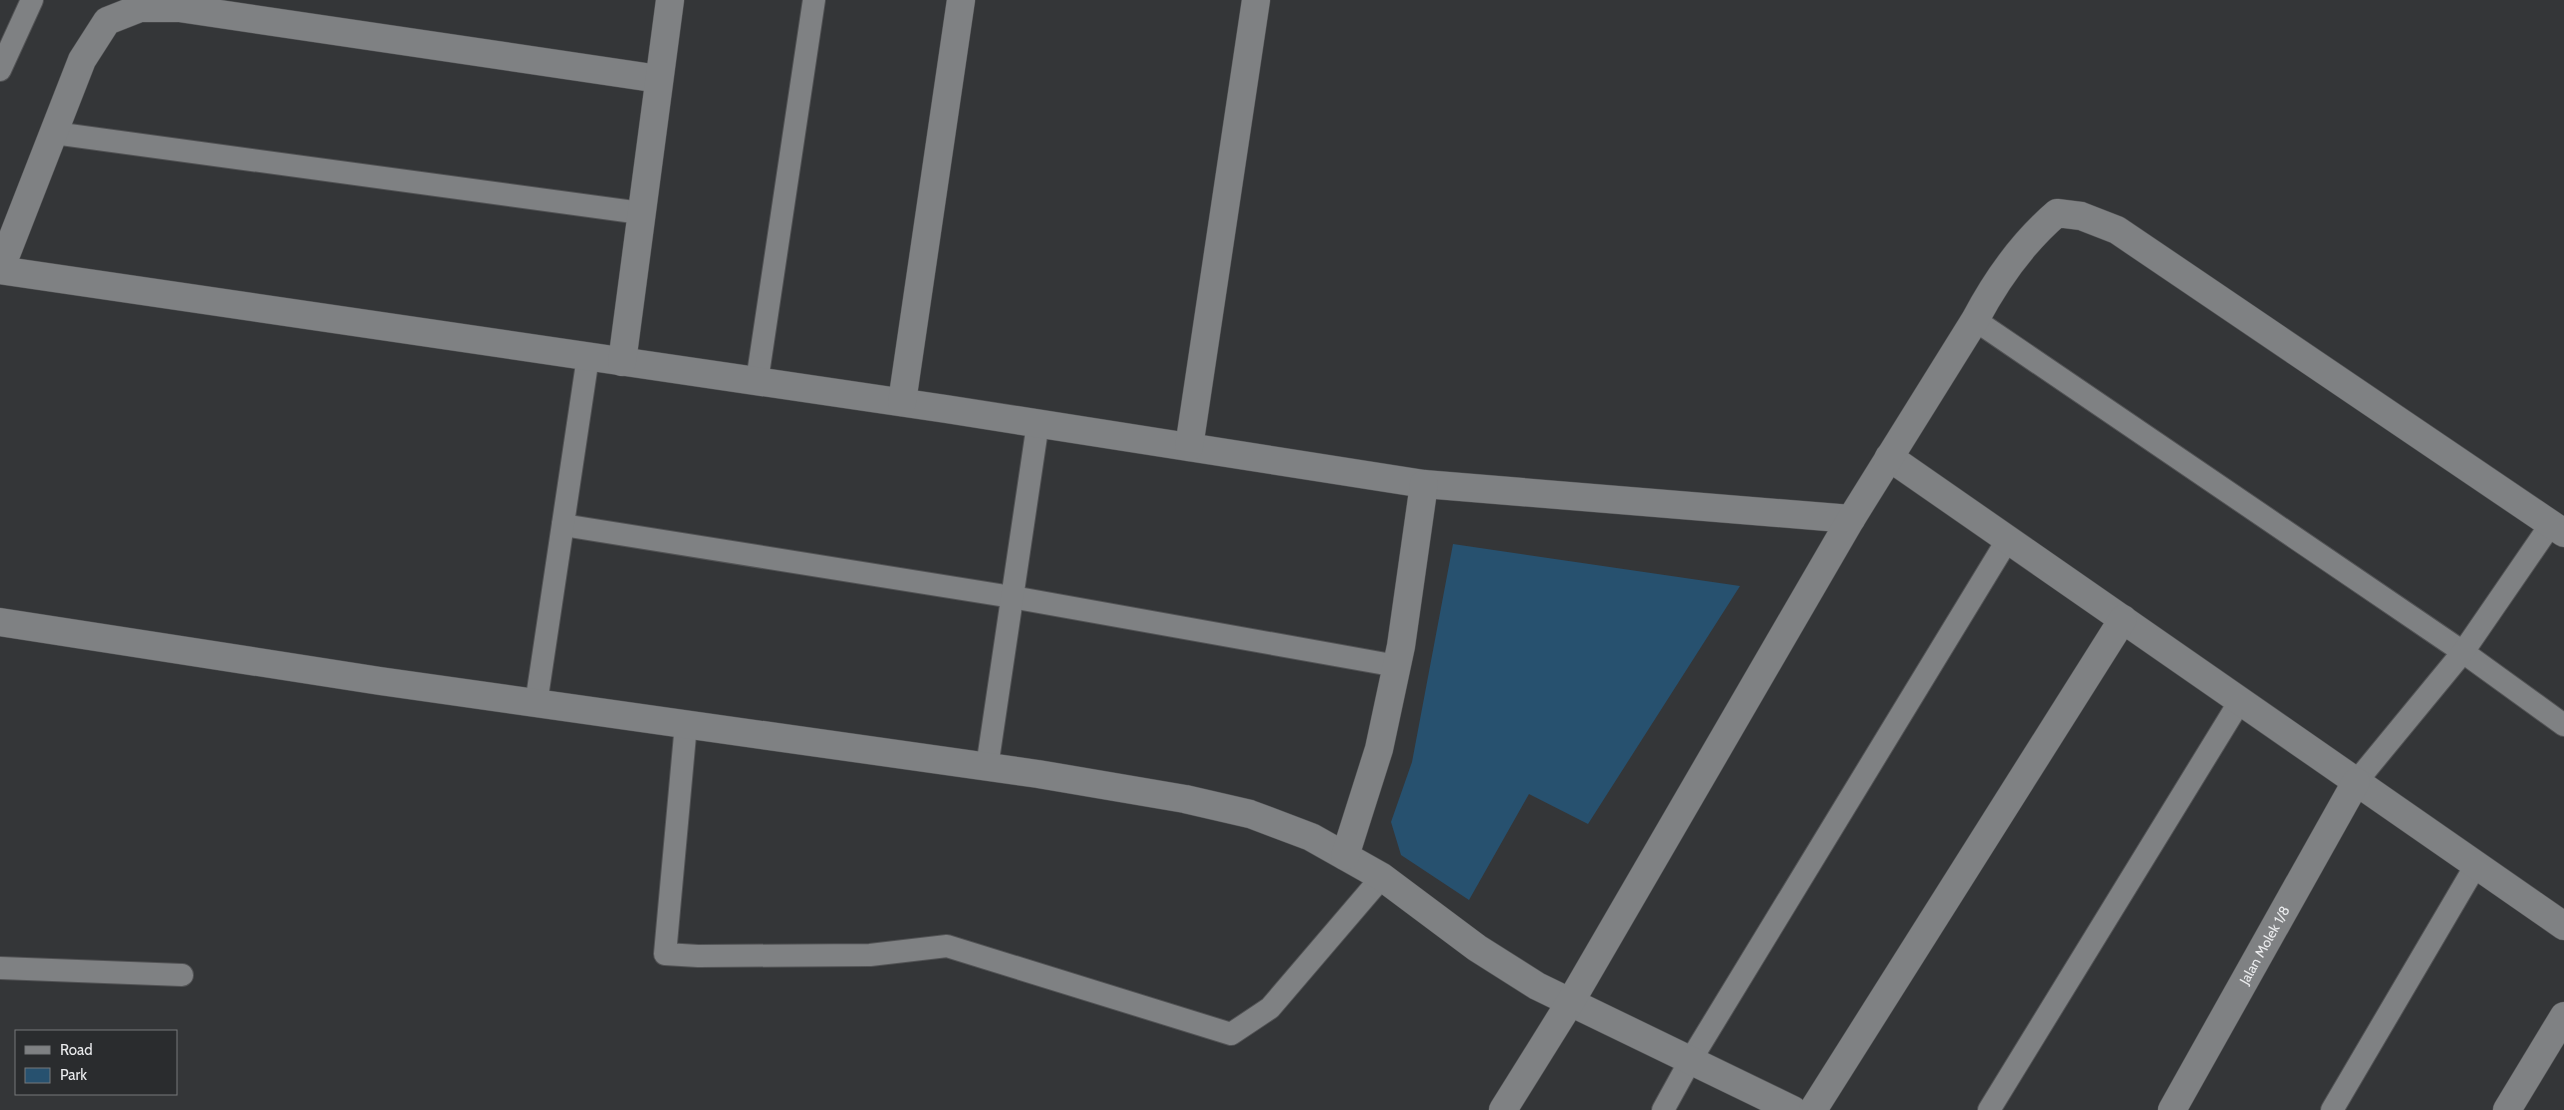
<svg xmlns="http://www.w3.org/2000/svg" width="2564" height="1110" viewBox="0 0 2564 1110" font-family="Cabin,sans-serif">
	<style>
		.green { fill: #27516f }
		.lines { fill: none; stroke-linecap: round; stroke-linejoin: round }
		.service-casing { stroke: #525355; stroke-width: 24 }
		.minor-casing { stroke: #525355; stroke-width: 29 }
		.service { stroke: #7f8183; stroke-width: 22 }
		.minor { stroke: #7f8183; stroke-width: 28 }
		.labels { text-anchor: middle; stroke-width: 5; stroke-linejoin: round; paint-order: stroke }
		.street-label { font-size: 14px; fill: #eaebed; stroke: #2a2c2e }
	</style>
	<rect width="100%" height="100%" fill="#343638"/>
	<path class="green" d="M1453,544L1740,586L1588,824L1529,794L1469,900L1401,855L1391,822L1412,762Z"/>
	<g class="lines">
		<g class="service-casing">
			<g id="service">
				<path d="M0,70L32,0"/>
				<path d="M54,133L641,213"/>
				<path d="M1975,320L2463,652L2564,725"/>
				<path d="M757,381L814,0"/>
				<path d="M563,525L1012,597L1397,666"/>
				<path d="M536,704L588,357"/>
				<path d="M686,724L665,954L698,956L870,955L947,946L1231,1034L1270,1008L1382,877"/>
				<path d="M987,767L1038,423"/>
				<path d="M2356,782L2463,652L2551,524"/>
				<path d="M0,968L182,975"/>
				<path d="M1663,1110L1690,1061L2008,539"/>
				<path d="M1989,1110L2240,701"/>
				<path d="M2332,1110L2476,865"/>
			</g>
		</g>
		<g class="minor-casing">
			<g id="minor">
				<path d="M659,79L179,8H140L107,21L82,60L0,270L946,409L1424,484L1851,519"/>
				<path d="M622,362L670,0"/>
				<path d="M902,402L961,0"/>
				<path d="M1189,447L1256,0"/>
				<path d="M1889,457L2564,926"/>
				<path d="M0,622L380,681L1038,774L1185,799L1250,814L1311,837L1382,877L1477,948L1537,986L1793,1110"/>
				<path d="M1345,856L1379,749L1401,646L1424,484"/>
				<path d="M1503,1110L1571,1001L1851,519L1975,320C1996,280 2022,243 2057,213L2081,216L2117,230L2564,533"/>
				<path d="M1813,1110L2123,619"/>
				<path id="s1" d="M2172,1110L2356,782"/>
				<path d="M2507,1110L2564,1016"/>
			</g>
		</g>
		<use href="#service" class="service"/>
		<use href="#minor" class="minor"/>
	</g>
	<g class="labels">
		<g class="street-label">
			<text dy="5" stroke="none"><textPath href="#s1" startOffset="189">Jalan Molek 1/8</textPath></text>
		</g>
	</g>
	<rect x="15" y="1030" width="162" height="65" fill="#2a2c2e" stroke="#77787a"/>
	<rect x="25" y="1046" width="25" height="8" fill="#7f8183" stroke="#77787a"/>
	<text x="60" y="1055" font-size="15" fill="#eaebed">Road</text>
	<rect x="25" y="1068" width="25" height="15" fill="#27516f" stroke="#77787a"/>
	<text x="60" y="1080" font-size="15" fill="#eaebed">Park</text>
</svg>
